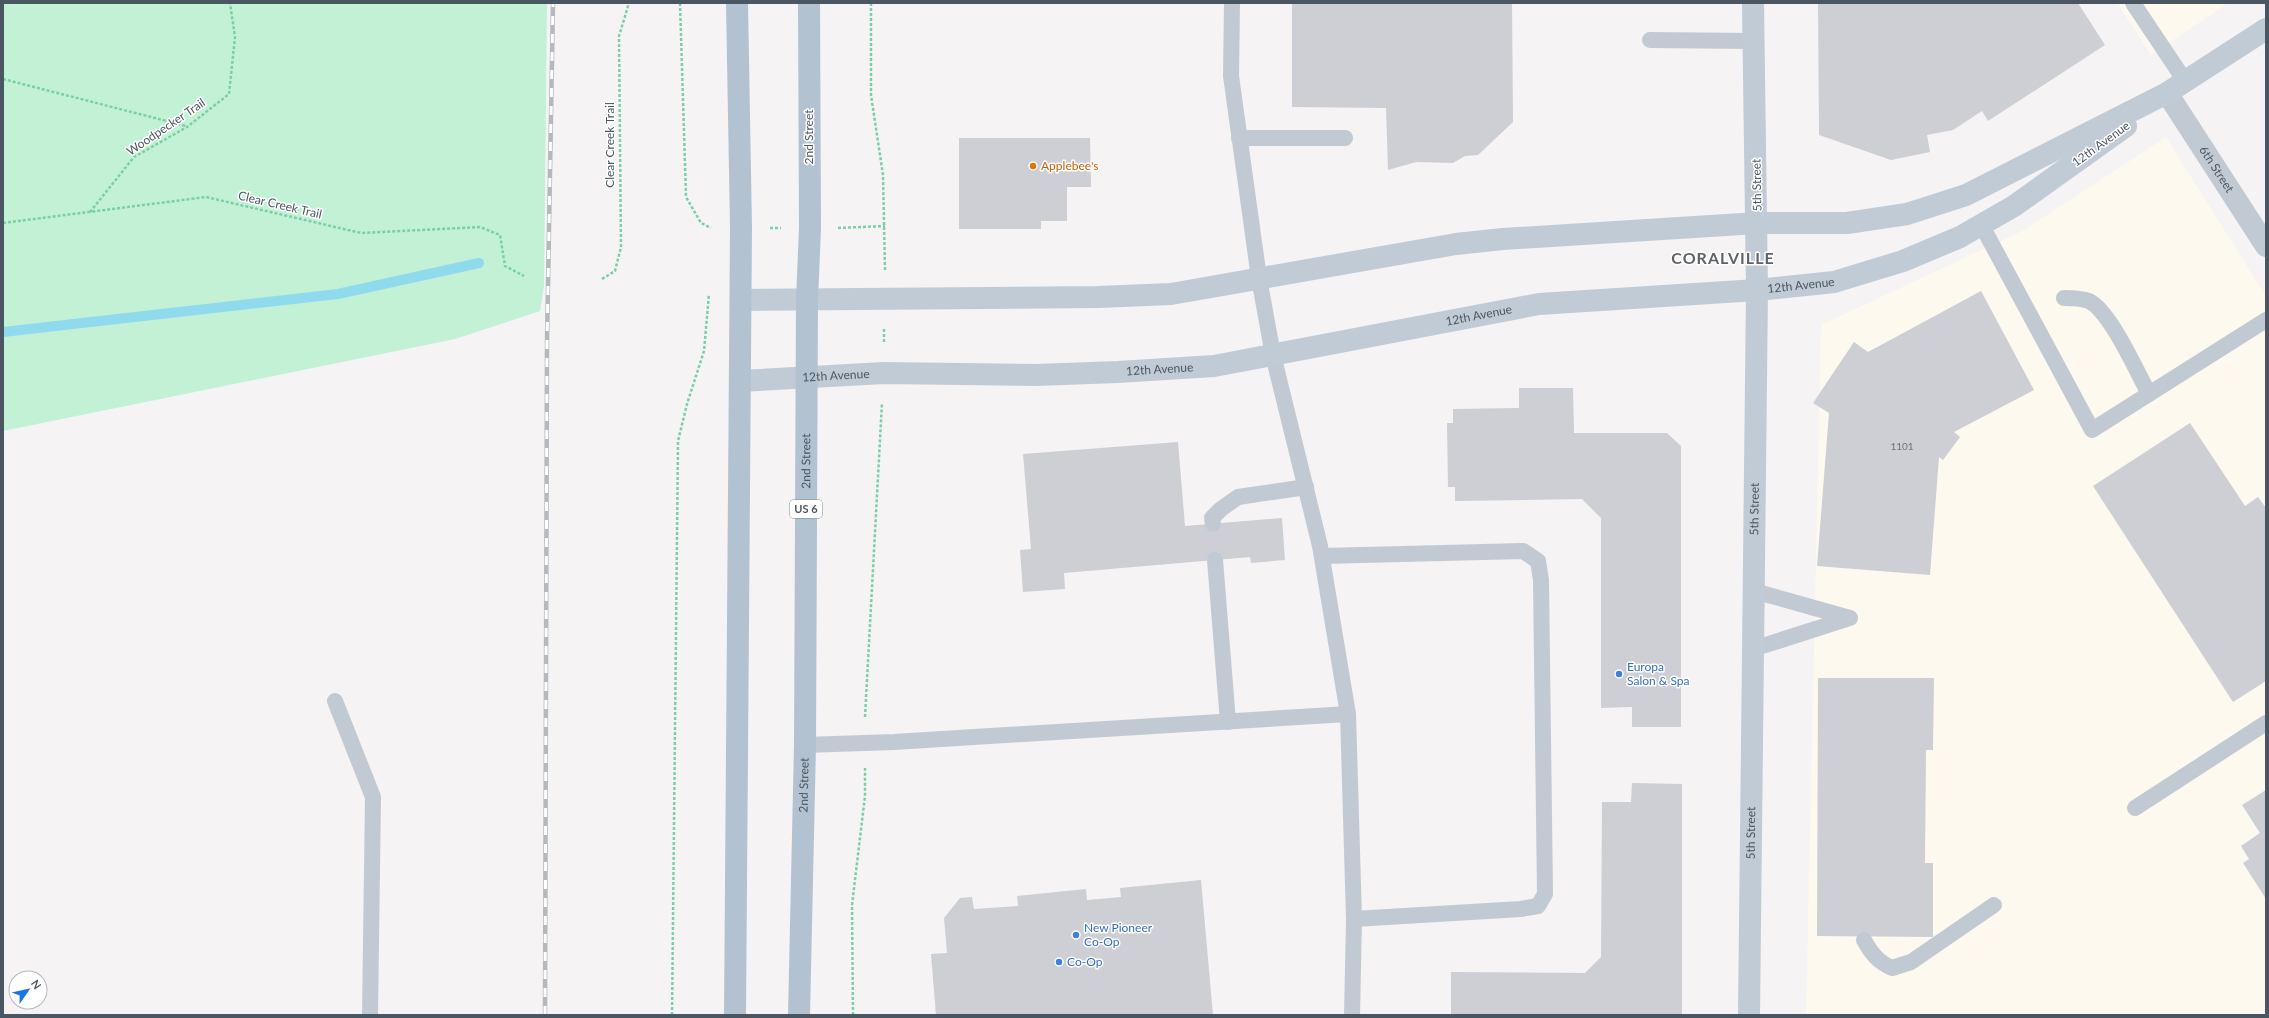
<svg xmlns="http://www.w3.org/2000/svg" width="2269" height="1018" viewBox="0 0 2269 1018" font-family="Lato,sans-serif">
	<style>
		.commercial { fill: #fdf9ef }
		.green { fill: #c3f1d5 }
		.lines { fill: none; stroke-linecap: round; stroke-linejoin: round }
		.stream { stroke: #90daee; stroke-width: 10 }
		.building { fill: #cdcfd5 }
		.path { stroke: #7ad0a6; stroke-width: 2.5; stroke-dasharray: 3 2; stroke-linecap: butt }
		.lane { stroke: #c1cad2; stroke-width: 16 }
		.street { stroke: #c1cad2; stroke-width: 22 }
		.secondary { stroke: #c1cbd6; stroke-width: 22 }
		.primary { stroke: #b3c2d1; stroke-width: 22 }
		.rail-casing { stroke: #b5b8bd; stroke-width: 4.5 }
		.rail { stroke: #fff; stroke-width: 3; stroke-dasharray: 9; stroke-linecap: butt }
		.food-dot { fill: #e8710a; stroke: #fff; stroke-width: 1.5 }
		.shop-dot { fill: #3f7fe0; stroke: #fff; stroke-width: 1.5 }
		.labels { text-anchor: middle; stroke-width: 3; stroke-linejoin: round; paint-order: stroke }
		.number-label { font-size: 10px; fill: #6b747e }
		.shield { fill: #fff; stroke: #808990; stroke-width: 1 }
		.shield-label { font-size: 11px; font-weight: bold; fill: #4a5661 }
		.street-label { font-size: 12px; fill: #4a5661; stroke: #fff }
		.food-label { font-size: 12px; fill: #c56008; stroke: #fff; text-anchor: start }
		.shop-label { font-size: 12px; fill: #366cbe; stroke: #fff; text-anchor: start }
		.district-label { font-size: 16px; font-weight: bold; letter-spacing: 1px; fill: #5f6368; stroke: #fff }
	</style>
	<rect width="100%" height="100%" fill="#f5f3f3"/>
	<g class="commercial">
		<path d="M2117,3H2228L2151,55Z"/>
		<path d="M2166,137L2266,296V1015H1806L1821,325L2024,230Z"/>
	</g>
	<path class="green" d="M3,3H547L544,286L540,311L455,339L3,431Z"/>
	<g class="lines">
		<path class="stream" d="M3,332L338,294L479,263"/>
	</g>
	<g class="building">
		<path d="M1292,3H1512L1513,122L1478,155L1465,156L1453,163L1416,162L1388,170L1386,108L1292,107Z"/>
		<path d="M1818,3H2078L2105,45L1988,121L1982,111L1953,130L1927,135L1930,152L1891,160L1819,135Z"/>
		<path d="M959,138H1090L1091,187H1067V221H1041V229H959Z"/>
		<path d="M1981,291L2034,390L1954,432L1960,437L1943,460L1939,457L1930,575L1817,566L1829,413L1813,403L1854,342L1868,352Z"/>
		<path d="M1519,388H1573L1574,433H1667L1681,446V727H1632V707L1601,708V518L1582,499L1455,501V487H1448L1447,423H1453V409L1519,408Z"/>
		<path d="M2190,423L2245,506L2258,497L2266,508V681L2233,702L2093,486Z"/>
		<path d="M1178,442L1185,526L1282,518L1285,560L1251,563L1250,557L1064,573L1065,589L1023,592L1020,550L1031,549L1023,454Z"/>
		<path d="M1818,678H1934L1933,750H1926L1925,863H1933V937L1817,936Z"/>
		<path d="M1632,783L1682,784V1015H1451V972L1585,973L1601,957L1602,802H1631Z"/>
		<path d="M2266,790V899L2243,863L2249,859L2241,846L2260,833L2242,805Z"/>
		<path d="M1201,880L1213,1015H936L931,954L947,953L944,918L960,898L972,897L974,909L1018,906L1017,896L1086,889L1087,900L1121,897L1120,888Z"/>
	</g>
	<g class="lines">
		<g class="path">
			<path d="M680,3L686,197L701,223L711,228"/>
			<path d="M871,3V95L883,175L885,270"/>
			<path d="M3,79L186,126"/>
			<path d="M90,212L134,157L187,127L229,94L235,37L230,3"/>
			<path d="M3,223L206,197L361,233L480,227L500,235L505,266L524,276"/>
			<path d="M770,228H781"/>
			<path d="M838,228L885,226"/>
			<path d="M602,279L615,271L621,247L619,36L629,3"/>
			<path d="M884,329V344"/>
			<path d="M865,717L882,403"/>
			<path d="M672,1015L678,441L687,404L704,351L709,294"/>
			<path d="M853,1015L852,905L865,796V768"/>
		</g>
		<g class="lane">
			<path d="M1232,3L1231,76L1259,278L1273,355L1320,546L1348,714L1354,919L1352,1015"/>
			<path d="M2133,3L2185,81"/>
			<path d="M1650,40L1753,41"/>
			<path d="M1239,138H1345"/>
			<path d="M1981,224L2092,430L2266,320"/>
			<path d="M2064,298C2073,298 2081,298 2089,301C2110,311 2137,372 2149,394"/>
			<path d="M1213,524L1212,518L1221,509L1238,497L1306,487"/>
			<path d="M1322,556L1523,551L1538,561L1541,580L1545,894L1538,906L1521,909L1354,919"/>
			<path d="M1215,560L1228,722"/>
			<path d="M1753,649L1850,618L1754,591"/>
			<path d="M335,701L373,797L370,1015"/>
			<path d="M805,745L894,742L1348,714"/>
			<path d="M2135,808L2266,723"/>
			<path d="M1864,940C1871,953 1878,962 1892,968L1911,962L1994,905"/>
		</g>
		<path class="street" id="s1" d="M2167,93L2266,246"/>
		<g class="secondary">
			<path d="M741,300L1098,297L1171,294L1456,244L1503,239L1758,223H1847L1907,214L1966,195L2167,93L2266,29"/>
			<path id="s2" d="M740,381L884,373L1036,375L1118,372L1214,366L1539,304L1757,290L1834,282L1903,261L1960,237L2014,206L2126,126"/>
			<path id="s3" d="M1749,1015L1757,290L1753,3"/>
		</g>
		<g class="primary">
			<path d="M735,1015L741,228L737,3"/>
			<path id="s4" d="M799,1015L805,745L807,300L810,228L809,3"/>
		</g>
		<g class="rail-casing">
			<path id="rail" d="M545,1015L547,342L553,3"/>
		</g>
		<use href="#rail" class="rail"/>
	</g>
	<circle class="food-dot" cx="1033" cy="166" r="4"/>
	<g class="shop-dot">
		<circle cx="1619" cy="674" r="4"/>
		<circle cx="1076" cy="935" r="4"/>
		<circle cx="1059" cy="962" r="4"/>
	</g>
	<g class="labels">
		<g class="number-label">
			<text x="1902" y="450">1101</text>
		</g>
		<rect class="shield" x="790" y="500" width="32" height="18" rx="3"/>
		<g class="shield-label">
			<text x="806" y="513">US 6</text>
		</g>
		<g class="street-label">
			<text transform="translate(166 127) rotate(-34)" y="4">Woodpecker Trail</text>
			<text transform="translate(809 137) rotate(-90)" y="4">2nd Street</text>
			<text transform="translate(2101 144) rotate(-36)" y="4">12th Avenue</text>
			<text transform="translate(610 145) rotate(-90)" y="4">Clear Creek Trail</text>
			<text dy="4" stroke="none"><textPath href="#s1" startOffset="91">6th Street</textPath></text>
			<text transform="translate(1757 185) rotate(-91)" y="4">5th Street</text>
			<text transform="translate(280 205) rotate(13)" y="4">Clear Creek Trail</text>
			<text dy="4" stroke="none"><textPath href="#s2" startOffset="1068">12th Avenue</textPath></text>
			<text dy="4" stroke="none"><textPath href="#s2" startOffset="744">12th Avenue</textPath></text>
			<text dy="4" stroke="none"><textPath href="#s2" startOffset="420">12th Avenue</textPath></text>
			<text dy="4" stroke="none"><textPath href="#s2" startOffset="96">12th Avenue</textPath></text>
			<text dy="4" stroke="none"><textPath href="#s4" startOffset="554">2nd Street</textPath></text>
			<text dy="4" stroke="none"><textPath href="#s3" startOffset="506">5th Street</textPath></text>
			<text dy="4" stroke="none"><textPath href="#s4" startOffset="230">2nd Street</textPath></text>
			<text dy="4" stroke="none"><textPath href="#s3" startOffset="182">5th Street</textPath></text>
		</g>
		<g class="food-label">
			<text x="1041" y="170">Applebee's</text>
		</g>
		<g class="shop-label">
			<text x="1627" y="671">Europa<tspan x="1627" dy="14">Salon &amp; Spa</tspan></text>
			<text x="1084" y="932">New Pioneer<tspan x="1084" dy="14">Co-Op</tspan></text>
			<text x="1067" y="966">Co-Op</text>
		</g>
		<g class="district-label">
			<text x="1723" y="264">CORALVILLE</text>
		</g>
	</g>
	<rect width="2269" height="1018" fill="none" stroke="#4a5661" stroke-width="8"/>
	<g transform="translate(28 990) rotate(56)"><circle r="19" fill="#ffffff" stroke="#b7bbc0"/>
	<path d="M0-3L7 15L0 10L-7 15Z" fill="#1a73e8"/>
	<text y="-6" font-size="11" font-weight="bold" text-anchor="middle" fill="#4a5661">N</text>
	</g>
</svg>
